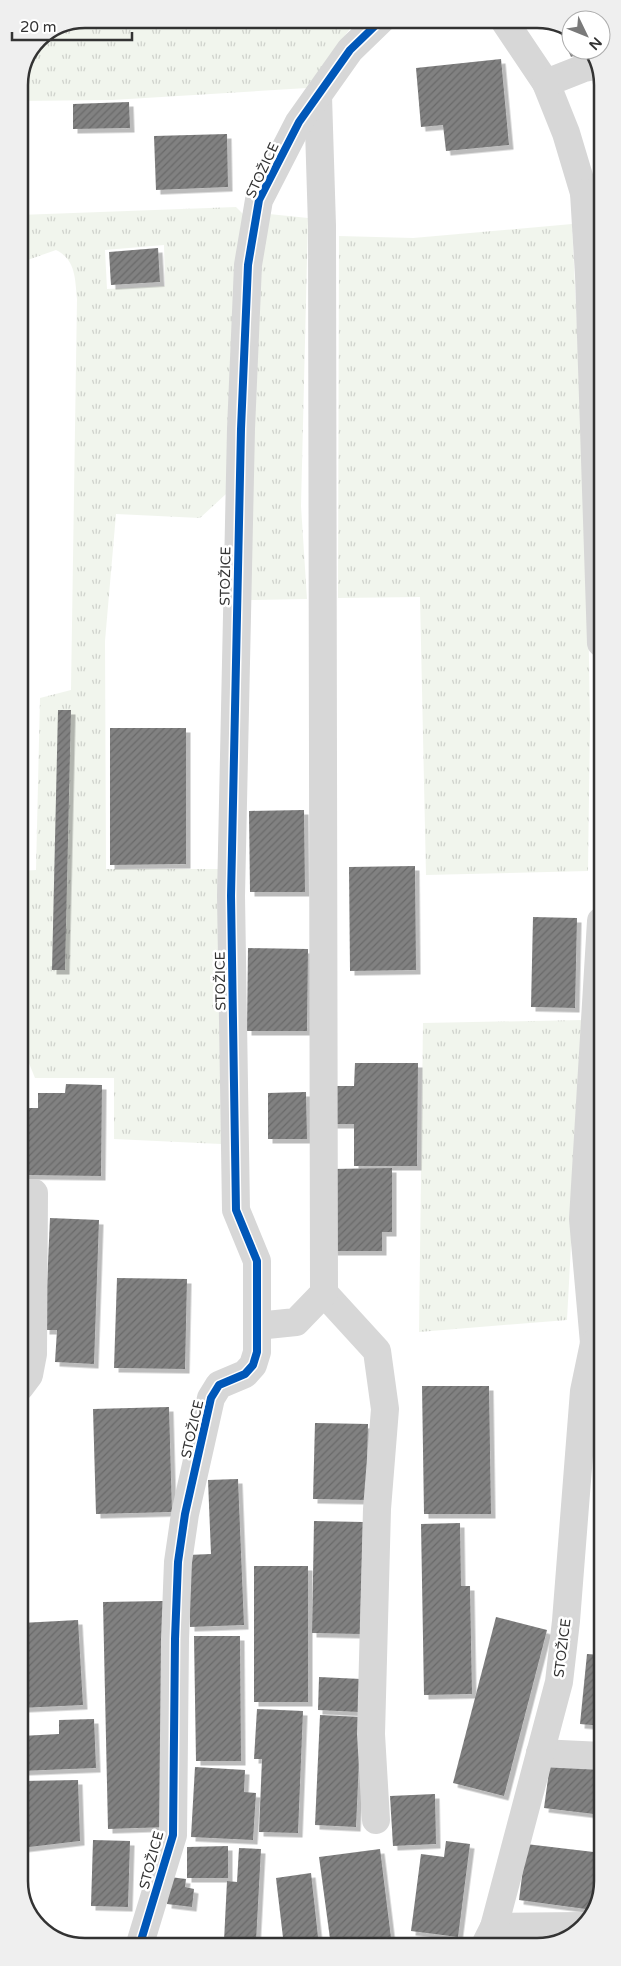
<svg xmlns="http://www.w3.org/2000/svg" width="621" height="1966" viewBox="0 0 621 1966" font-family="'Varela Round',sans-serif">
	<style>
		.grass { fill: url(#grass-tufts); fill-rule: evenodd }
		.building { fill: url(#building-hatch); filter: url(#shadow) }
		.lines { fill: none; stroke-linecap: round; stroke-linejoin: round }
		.minor { stroke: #d7d7d7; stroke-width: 28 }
		.cycleway-casing { stroke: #fff; stroke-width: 11 }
		.cycleway { stroke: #0057b8; stroke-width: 8 }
		.labels { text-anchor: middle; stroke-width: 5; stroke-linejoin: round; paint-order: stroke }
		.street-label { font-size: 14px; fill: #333; stroke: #fff }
		.rim { fill: none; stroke: #333; stroke-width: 2.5 }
	</style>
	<defs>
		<pattern id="grass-tufts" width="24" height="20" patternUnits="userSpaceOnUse" patternTransform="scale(1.25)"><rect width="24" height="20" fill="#f1f5ed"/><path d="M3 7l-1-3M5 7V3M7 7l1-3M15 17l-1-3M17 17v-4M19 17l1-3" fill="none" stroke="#cfd2cc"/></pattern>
		<pattern id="building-hatch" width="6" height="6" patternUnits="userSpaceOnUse" patternTransform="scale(1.25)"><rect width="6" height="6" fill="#818181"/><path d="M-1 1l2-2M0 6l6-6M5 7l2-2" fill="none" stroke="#6a6a6a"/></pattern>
		<filter id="shadow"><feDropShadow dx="4.5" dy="4.5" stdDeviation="0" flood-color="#0004"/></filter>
	</defs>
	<rect width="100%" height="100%" fill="#fff"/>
	<g class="grass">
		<path d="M84,19H357L307,88L112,100L19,101V80L38,38Z"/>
		<path d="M236,207L244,215L226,494L200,518L116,514L105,641L106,869H219L221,1144L114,1139V1078H35L20,1041V871L36,870L40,698L71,690L77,299C75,279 76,260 56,250L19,263V215ZM164,245L165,286L107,289L105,250Z"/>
		<path d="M269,214L308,218L301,506L307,599L249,600L259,267Z"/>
		<path d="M572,224L587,533L590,724L588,871L426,875L420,597L338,598L339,236L413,238Z"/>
		<path d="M583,1020L567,1320L419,1332L423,1023Z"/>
	</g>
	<g class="building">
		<path d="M557,25L571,31V50H587L571,57Z"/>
		<path d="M501,59L509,145L446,151L443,125L421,127L416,68Z"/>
		<rect x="593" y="75" width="7" height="66"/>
		<path d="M129,102L130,128L73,129V104Z"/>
		<path d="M227,134L228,187L156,190L154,136Z"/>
		<path d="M158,248L160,282L111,285L109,252Z"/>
		<path d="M58,710H71L65,970H52Z"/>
		<path d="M110,728H186V864L110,865Z"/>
		<path d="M304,810L305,892H250L249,811Z"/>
		<path d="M415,866L416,970L350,971L349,867Z"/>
		<path d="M533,917L577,918L575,1008L531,1007Z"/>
		<path d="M248,948L308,949L307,1031H247Z"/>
		<path d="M355,1063H418L417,1166H354V1124H331V1086H354Z"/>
		<path d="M66,1084L102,1085L101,1176L20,1175V1108H38V1093H65Z"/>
		<path d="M306,1092L307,1139H268V1093Z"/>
		<path d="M392,1168V1232H382V1251H331V1169Z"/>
		<path d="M50,1218L99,1220L94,1364L55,1362L57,1330H45Z"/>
		<path d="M117,1278L187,1279L185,1369L114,1368Z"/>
		<path d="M422,1386H489L491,1514H424Z"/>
		<path d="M169,1407L172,1512L96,1514L93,1409Z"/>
		<path d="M315,1423L368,1424L366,1500L313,1499Z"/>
		<path d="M238,1479L244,1625L190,1627L188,1555L211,1554L208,1480Z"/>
		<rect x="595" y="1520" width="7" height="52"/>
		<path d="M314,1521L363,1522L360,1634L312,1633Z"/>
		<path d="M460,1523L461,1586H470L472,1694L424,1695L421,1524Z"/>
		<rect x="254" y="1566" width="54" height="136"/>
		<path d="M163,1601L168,1827L108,1829L103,1602Z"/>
		<path d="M496,1617L547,1630L504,1796L453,1783Z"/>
		<path d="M78,1620L83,1705L21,1708V1623Z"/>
		<path d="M194,1636H240L241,1761H196Z"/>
		<path d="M587,1654L602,1655V1726L580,1724Z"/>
		<path d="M319,1677L361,1679L359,1712L318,1710Z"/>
		<path d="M257,1709L303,1711L298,1833L259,1832L262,1759H254Z"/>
		<path d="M320,1715L361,1717L356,1827L315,1825Z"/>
		<path d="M94,1719L96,1768L21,1771V1736L59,1734V1720Z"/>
		<path d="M550,1764L602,1770V1815L544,1808Z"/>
		<path d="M195,1767L245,1770L244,1792L256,1793L253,1840L191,1837Z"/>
		<path d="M78,1780L80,1841L21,1848V1781Z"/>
		<path d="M435,1794L436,1844L393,1846L390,1796Z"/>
		<path d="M93,1840L130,1841L128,1907L91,1906Z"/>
		<path d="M446,1841L470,1844L458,1937L411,1931L421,1854L444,1857Z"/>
		<path d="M526,1844L602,1853L595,1902L593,1910L519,1900Z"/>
		<path d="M228,1846V1878H187V1847Z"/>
		<path d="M239,1848L261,1849L256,1942L224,1941L227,1881L237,1882Z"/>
		<path d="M380,1849L392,1946H331L319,1857Z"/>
		<path d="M311,1873L319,1946H284L276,1878Z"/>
		<path d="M170,1877L186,1879L185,1887L194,1889L192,1907L167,1904Z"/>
	</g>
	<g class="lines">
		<g class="minor">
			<path d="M503,19L546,83L566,133L584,193L600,191"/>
			<path d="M546,83L584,68L599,65"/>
			<path d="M584,193L589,275L601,643"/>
			<path d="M324,1293L377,1351L385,1409L377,1509L371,1734L376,1820"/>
			<path d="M257,1326L296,1322L324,1293L322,226L318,96"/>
			<path d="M594,1343L583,1219L601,921"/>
			<path d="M20,1387L29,1375L33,1354L34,1193"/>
			<path d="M540,1753L602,1756"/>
			<path d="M494,1927L582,1926"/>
			<path d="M485,1945L494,1927L559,1682L566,1621L584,1391L594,1343L602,1336"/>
			<path d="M139,1947L173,1835L175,1639L178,1562L185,1514L211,1398L219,1385L245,1374L253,1365L257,1352V1261L236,1210L231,896L241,429L248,265L259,200L299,122L350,50L382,19"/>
		</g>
		<g class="cycleway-casing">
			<path id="cycleway" d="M139,1947L173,1835L175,1639L178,1562L185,1514L211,1398L219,1385L245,1374L253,1365L257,1352V1261L236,1210L231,896L241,429L248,265L259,200L299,122L350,50L382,19"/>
		</g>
		<use href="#cycleway" class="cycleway"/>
	</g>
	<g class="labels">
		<g class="street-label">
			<text transform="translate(262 170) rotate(-65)" y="5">STOŽICE</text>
			<text transform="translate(225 576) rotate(-89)" y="5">STOŽICE</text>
			<text transform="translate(220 981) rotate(-91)" y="5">STOŽICE</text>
			<text transform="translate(192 1429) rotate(-77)" y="5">STOŽICE</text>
			<text transform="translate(562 1648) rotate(-83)" y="5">STOŽICE</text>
			<text transform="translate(151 1860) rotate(-75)" y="5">STOŽICE</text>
		</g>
	</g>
	<path d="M0 0H621V1966H0ZM85 28H537A57 57 0 0 1 594 85V1881A57 57 0 0 1 537 1938H85A57 57 0 0 1 28 1881V85A57 57 0 0 1 85 28Z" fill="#efefef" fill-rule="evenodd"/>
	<path class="rim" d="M85 28H537A57 57 0 0 1 594 85V1881A57 57 0 0 1 537 1938H85A57 57 0 0 1 28 1881V85A57 57 0 0 1 85 28Z"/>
	<g transform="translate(586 35) rotate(133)"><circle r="24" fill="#ffffff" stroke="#adadad"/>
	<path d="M0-4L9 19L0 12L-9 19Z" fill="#7a7a7a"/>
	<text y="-8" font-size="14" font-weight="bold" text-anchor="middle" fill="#333333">N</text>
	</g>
	<path d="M12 32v8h120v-8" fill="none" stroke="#333333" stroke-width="2.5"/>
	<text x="20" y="32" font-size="15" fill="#333333" stroke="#ffffff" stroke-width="4" paint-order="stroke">20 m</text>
</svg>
